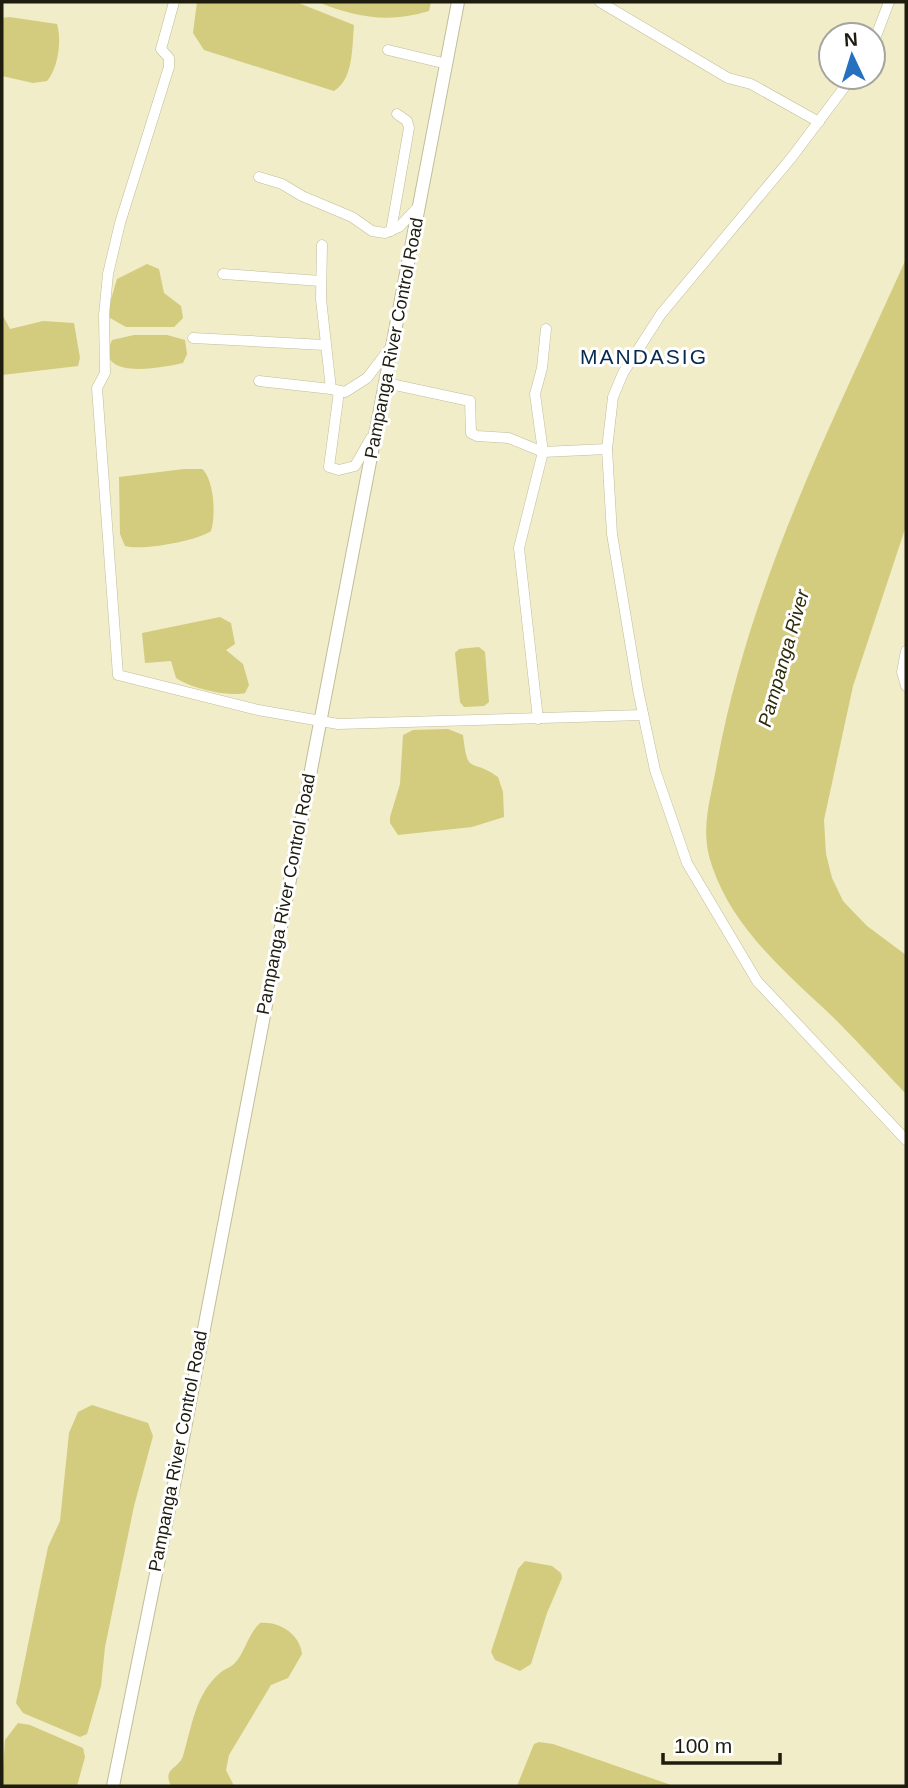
<svg xmlns="http://www.w3.org/2000/svg" width="908" height="1788" viewBox="0 0 908 1788" font-family="Helvetica,sans-serif">
	<style>
		.water { fill: #d3cb7e }
		.lines { fill: none; stroke-linecap: round; stroke-linejoin: round }
		.minor-casing { stroke: #c0bd9a; stroke-width: 11 }
		.major-casing { stroke: #c0bd9a; stroke-width: 14 }
		.minor { stroke: #fff; stroke-width: 10 }
		.major { stroke: #fff; stroke-width: 12 }
		.labels { text-anchor: middle; stroke-width: 6; stroke-linejoin: round; paint-order: stroke }
		.street-label { font-size: 18px; fill: #1d1c0f; stroke: #fff }
		.water-label { font-size: 19px; font-style: italic; fill: #2f2b08; stroke: #fff }
		.quarter-label { font-size: 21px; letter-spacing: 2px; fill: #062b51; stroke: #fff }
	</style>
	<rect width="100%" height="100%" fill="#f0edc8"/>
	<g class="water">
		<path d="M197,2H296L354,25C352,45 354,79 334,91L204,50L193,33Z"/>
		<path d="M318,2H431L429,11C389,23 357,18 318,2Z"/>
		<path d="M9,17L57,24C62,41 58,68 47,81L33,83L2,76V18Z"/>
		<path d="M906,259V526L853,686L824,820L826,854L832,878L843,901L867,926L906,955V1094C883,1070 861,1045 837,1021C789,975 734,931 712,866C699,830 711,799 717,763C751,580 831,426 906,259Z"/>
		<path d="M147,264L159,269L164,293L181,306L183,318L174,327H126L110,318L109,306L117,279Z"/>
		<path d="M2,314L10,329L43,321L74,323L80,358L78,366L2,375Z"/>
		<path d="M167,335L185,340L187,354L183,363C165,367 92,382 112,340L134,335Z"/>
		<path d="M184,469H202C214,479 216,516 211,531C197,541 141,551 125,546L120,534L119,477Z"/>
		<path d="M220,617L231,623L235,644L226,650L243,664L249,685L245,693C228,697 190,688 176,678L171,661L145,663L142,633Z"/>
		<path d="M479,647L485,652L489,702L484,706L464,707L460,702L455,653L459,649Z"/>
		<path d="M448,729L463,735C468,777 470,757 498,777L503,792L504,817L472,827L398,835L390,823V817L400,784L403,735L413,730Z"/>
		<path d="M92,1405L148,1423L153,1436L134,1506L105,1647L101,1686L87,1734L80,1737L23,1713L16,1703L48,1547L60,1521L69,1433L78,1412Z"/>
		<path d="M525,1561L552,1566L561,1573L562,1578L547,1613L531,1664L520,1671L495,1660L491,1652L518,1569Z"/>
		<path d="M260,1623C279,1621 300,1634 302,1654L288,1678L271,1685L229,1755L226,1770L234,1786H171C162,1768 179,1769 183,1756C192,1727 195,1694 220,1673C224,1669 230,1668 234,1664C244,1655 248,1634 260,1623Z"/>
		<path d="M18,1723L30,1725L83,1748L85,1757L77,1786H2L5,1740Z"/>
		<path d="M539,1742L553,1744L674,1786H517L534,1744Z"/>
	</g>
	<g class="lines">
		<g class="minor-casing">
			<g id="minor">
				<path d="M174,2L161,49L169,58V67L120,223L108,274L104,315L105,373L97,388L118,675L258,710L338,724L643,715"/>
				<path d="M600,2L728,78L751,84L819,122"/>
				<path d="M873,44L889,2"/>
				<path d="M388,50L447,64"/>
				<path d="M852,77L792,157L661,314L623,373L613,397L607,449L612,534L638,690L655,770L687,863L757,981L906,1140"/>
				<path d="M259,177L282,184L302,196L352,217L372,231L385,233L399,227L419,206"/>
				<path d="M391,231L409,128L407,121L397,114"/>
				<path d="M322,245L321,299L331,389L345,392L367,378L390,348"/>
				<path d="M223,274L321,281"/>
				<path d="M193,338L324,345"/>
				<path d="M259,381L331,389"/>
				<path d="M386,383L470,401L471,433L477,436L509,438L543,452L607,449"/>
				<path d="M339,391L329,467L339,470L355,466L371,438"/>
				<path d="M906,651L902,672L906,686"/>
				<path d="M538,719L519,548L543,452L535,394L542,368L546,329"/>
			</g>
		</g>
		<g class="major-casing">
			<path id="major" d="M113,1786L177,1470L458,2"/>
		</g>
		<use href="#minor" class="minor"/>
		<use href="#major" class="major"/>
	</g>
	<g class="labels">
		<g class="street-label">
			<text transform="translate(394 338) rotate(-79)" y="6">Pampanga River Control Road</text>
			<text transform="translate(286 894) rotate(-79)" y="6">Pampanga River Control Road</text>
			<text transform="translate(178 1451) rotate(-79)" y="6">Pampanga River Control Road</text>
		</g>
		<g class="water-label">
			<text transform="translate(783 658) rotate(-74)" y="7">Pampanga River</text>
		</g>
		<g class="quarter-label">
			<text x="644" y="364">MANDASIG</text>
		</g>
	</g>
	<rect width="908" height="1788" fill="none" stroke="#1d1c0f" stroke-width="7"/>
	<g transform="translate(852 56) rotate(356)"><circle r="33" fill="#ffffff" stroke="#a5a49f" stroke-width="2"/>
	<path d="M0-5L12 26L0 18L-12 26Z" fill="#2571c0"/>
	<text y="-10" font-size="19" font-weight="bold" text-anchor="middle" fill="#1d1c0f">N</text>
	</g>
	<path d="M663 1753v10h117v-10" fill="none" stroke="#1d1c0f" stroke-width="3.5"/>
	<text x="674" y="1753" font-size="21" fill="#1d1c0f" stroke="#ffffff" stroke-width="5" paint-order="stroke">100 m</text>
</svg>
